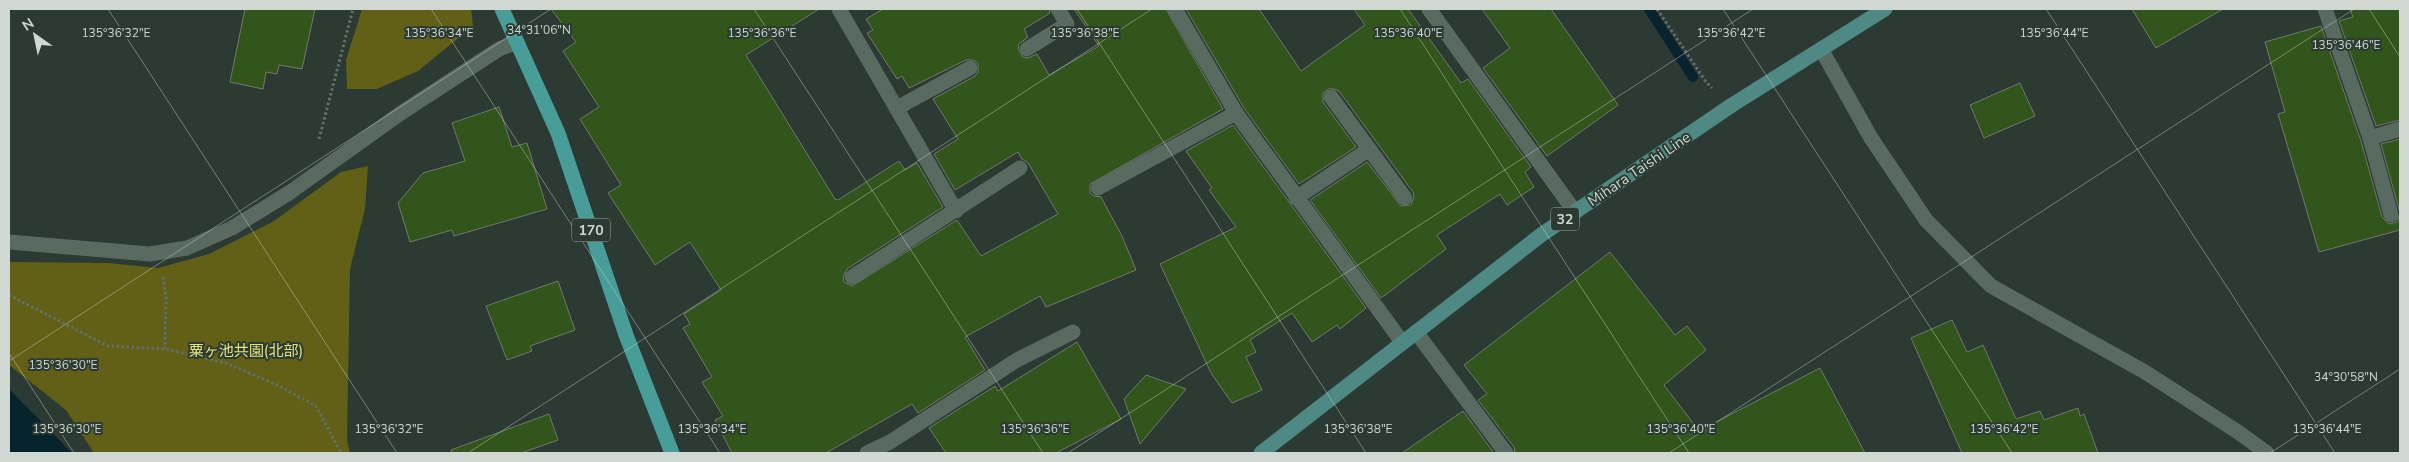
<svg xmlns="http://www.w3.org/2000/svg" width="2409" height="462" viewBox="0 0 2409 462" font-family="'Nunito Sans','Noto Sans JP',sans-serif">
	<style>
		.green { fill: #616016 }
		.water { fill: #05242b }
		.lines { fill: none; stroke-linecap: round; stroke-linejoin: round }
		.stream { stroke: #05242b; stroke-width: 10 }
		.building { fill: #31551b; stroke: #717a6c }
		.path { stroke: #637069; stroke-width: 3; stroke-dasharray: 2.5 2.5; stroke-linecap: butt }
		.minor { stroke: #596a61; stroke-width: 15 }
		.major { stroke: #4e8983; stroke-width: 15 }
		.highway { stroke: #479e99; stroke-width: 15 }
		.ticks { fill: none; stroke: #cfd8d3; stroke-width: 1; stroke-opacity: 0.45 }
		.labels { text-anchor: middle; stroke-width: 4; stroke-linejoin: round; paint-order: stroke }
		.shield { fill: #2b3a32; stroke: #9ea9a3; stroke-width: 1 }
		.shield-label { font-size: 14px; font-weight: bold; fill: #cfd8d3 }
		.street-label { font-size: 15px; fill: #cfd8d3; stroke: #2b3a32 }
		.park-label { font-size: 15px; fill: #e4e37d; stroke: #2b3a32 }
		.ticks-label { font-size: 12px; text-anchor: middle; fill: #cfd8d3; stroke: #2b3a32; stroke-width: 4; stroke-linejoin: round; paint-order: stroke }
	</style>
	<rect width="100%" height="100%" fill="#2b3a32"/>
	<g class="green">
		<path d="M362,9H471L473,26L418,71L377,89H347L346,60Z"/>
		<path d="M368,166L365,209L350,269L347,440L350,453H94L66,410L9,365V262L108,263L158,268L209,254L274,221L341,172Z"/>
	</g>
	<path class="water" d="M9,389L72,453H9Z"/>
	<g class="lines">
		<path class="stream" d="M1649,9L1693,77"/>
	</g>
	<g class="building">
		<path d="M245,9H315L302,69L279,65L277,74L266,72L263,89L230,82Z"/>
		<path d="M551,9H819L746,55L835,199L838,200L899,161L905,170L917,163L943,207L847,269L843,277L844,282L852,286L957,220L981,256L1058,214L1028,163L1022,159L1018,152L955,190L934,154L958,139L933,99L975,76L978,72V64L974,60H966L909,88L902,76L897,79L867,33L873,30L866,19L883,9H1049L1050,13L1024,29L1028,37L1019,44L1018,49L1023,57L1028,58L1037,54L1049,75L1099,46L1074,9H1166L1223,109L1090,184V193L1094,196L1101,197L1122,236L1136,270L1046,307L1040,296L965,337L985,370L918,413L912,404L826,453H732L715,420L723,416L702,382L712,377L683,328L690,324L684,314L721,290L690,242L655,265L608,193L621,185L580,119L599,107L563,51L576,42Z"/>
		<path d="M1186,9H1259L1301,71L1365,25L1354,9H1408L1461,83L1468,79L1531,167L1525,172L1534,187L1507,205L1500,194L1437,235L1446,249L1381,298L1310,200L1367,162L1401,206L1411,205L1414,197L1413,192L1339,91L1330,88L1323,93V102L1356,147L1299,184L1244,108Z"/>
		<path d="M1482,9H1551L1618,105L1547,156L1483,68L1510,48Z"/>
		<path d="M2132,9H2223L2156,48Z"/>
		<path d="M2350,9H2400V120L2376,126L2339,21L2353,17Z"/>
		<path d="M2321,26L2361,141L2382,217L2389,224L2397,222L2400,213L2381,144L2400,139V230L2319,252L2278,114L2285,112L2265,42Z"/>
		<path d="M2020,83L2035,116L1984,138L1970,105Z"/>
		<path d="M499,107L512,147L527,143L547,209L454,236L452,230L410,242L398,203L423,173L465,161L452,123Z"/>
		<path d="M1233,125L1366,308L1340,329L1337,325L1312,342L1292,313L1250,340L1256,352L1246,357L1262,390L1232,403L1211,373L1160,264L1236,227L1209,190L1212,188L1186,151Z"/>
		<path d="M1610,252L1675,335L1687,326L1706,350L1664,385L1699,431L1820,368L1865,453H1515L1514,447L1478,400L1487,394L1464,365Z"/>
		<path d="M558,281L575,330L530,346L532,351L507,360L486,306Z"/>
		<path d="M1952,320L1967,352L1983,345L2016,419L2040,411L2044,420L2078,408L2080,416L2084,414L2098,453H1962L1911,338Z"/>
		<path d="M1077,342L1121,419L1056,453H946L929,428L995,386L998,391Z"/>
		<path d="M1146,375L1186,389L1140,444L1124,399Z"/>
		<path d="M1463,411L1494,453H1402Z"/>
		<path d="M549,414L558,440L521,453H452L451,450Z"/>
	</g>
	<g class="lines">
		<g class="path">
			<path d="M1657,9L1706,82L1712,88"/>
			<path d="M319,139L353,9"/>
			<path d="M163,277L166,297L165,349"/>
			<path d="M9,295L108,346L165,349L226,363L275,384L316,406L341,453"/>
		</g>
		<g class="minor">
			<path d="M839,9L956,211"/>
			<path d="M1175,9L1236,113L1402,342"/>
			<path d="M1429,9L1575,212"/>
			<path d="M2325,9L2370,138L2391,215"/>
			<path d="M1027,49L1067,24L1058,9"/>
			<path d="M1821,49L1871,138L1926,220L1991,286L2145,372L2238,432L2267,453"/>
			<path d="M1331,97L1405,198"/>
			<path d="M897,108L970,68"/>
			<path d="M2370,138L2400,129"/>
			<path d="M1098,188L1236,113"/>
			<path d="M1296,198L1368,150"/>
			<path d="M9,242L150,254L187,248L232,228L289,193L401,113L499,49L517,42"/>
			<path d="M852,277L1020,168"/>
			<path d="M1416,332L1506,453"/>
			<path d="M867,453L890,442L1017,360L1073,332"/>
		</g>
		<path class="major" d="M1261,453L1541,235L1732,105L1885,9"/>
		<path class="highway" d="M502,9L558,133L626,335L672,453"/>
	</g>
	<path class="ticks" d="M108,9L397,453M431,9L720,453M754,9L1043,453M1077,9L1366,453M1400,9L1689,453M1723,9L2012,453M2046,9L2335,453M2369,9L2400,57M9,353L74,453M9,361L551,9M468,453L1152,9M1068,453L1753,9M1669,453L2354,9M2270,453L2400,369"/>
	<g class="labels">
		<g class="shield">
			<rect x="1551" y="207.5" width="28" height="23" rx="4"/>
			<rect x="572" y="218.5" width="38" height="23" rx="4"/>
		</g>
		<g class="shield-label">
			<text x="1565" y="224">32</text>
			<text x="591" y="235">170</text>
		</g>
		<g class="street-label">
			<text transform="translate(1639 169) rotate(-34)" y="5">Mihara Taishi Line</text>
		</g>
		<g class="park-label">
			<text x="246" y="356">粟ヶ池共園(北部)</text>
		</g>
	</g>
	<g class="ticks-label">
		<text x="539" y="34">34°31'06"N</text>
		<text x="2054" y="37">135°36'44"E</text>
		<text x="116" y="37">135°36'32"E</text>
		<text x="439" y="37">135°36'34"E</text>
		<text x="762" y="37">135°36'36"E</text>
		<text x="1085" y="37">135°36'38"E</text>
		<text x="1408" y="37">135°36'40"E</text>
		<text x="1731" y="37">135°36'42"E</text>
		<text x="2346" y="49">135°36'46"E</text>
		<text x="63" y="369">135°36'30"E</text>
		<text x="2346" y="381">34°30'58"N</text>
		<text x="67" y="433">135°36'30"E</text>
		<text x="389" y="433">135°36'32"E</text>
		<text x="712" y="433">135°36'34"E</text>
		<text x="1035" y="433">135°36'36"E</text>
		<text x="1358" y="433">135°36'38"E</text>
		<text x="1681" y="433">135°36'40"E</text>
		<text x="2004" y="433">135°36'42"E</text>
		<text x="2327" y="433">135°36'44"E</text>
	</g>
	<rect width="2409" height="462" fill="none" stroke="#cfd8d3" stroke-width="20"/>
	<g transform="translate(35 35) rotate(327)" stroke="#2b3a32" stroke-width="4" paint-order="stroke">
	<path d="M0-4L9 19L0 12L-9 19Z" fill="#cfd8d3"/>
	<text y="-8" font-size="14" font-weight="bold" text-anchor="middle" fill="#cfd8d3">N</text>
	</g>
</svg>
